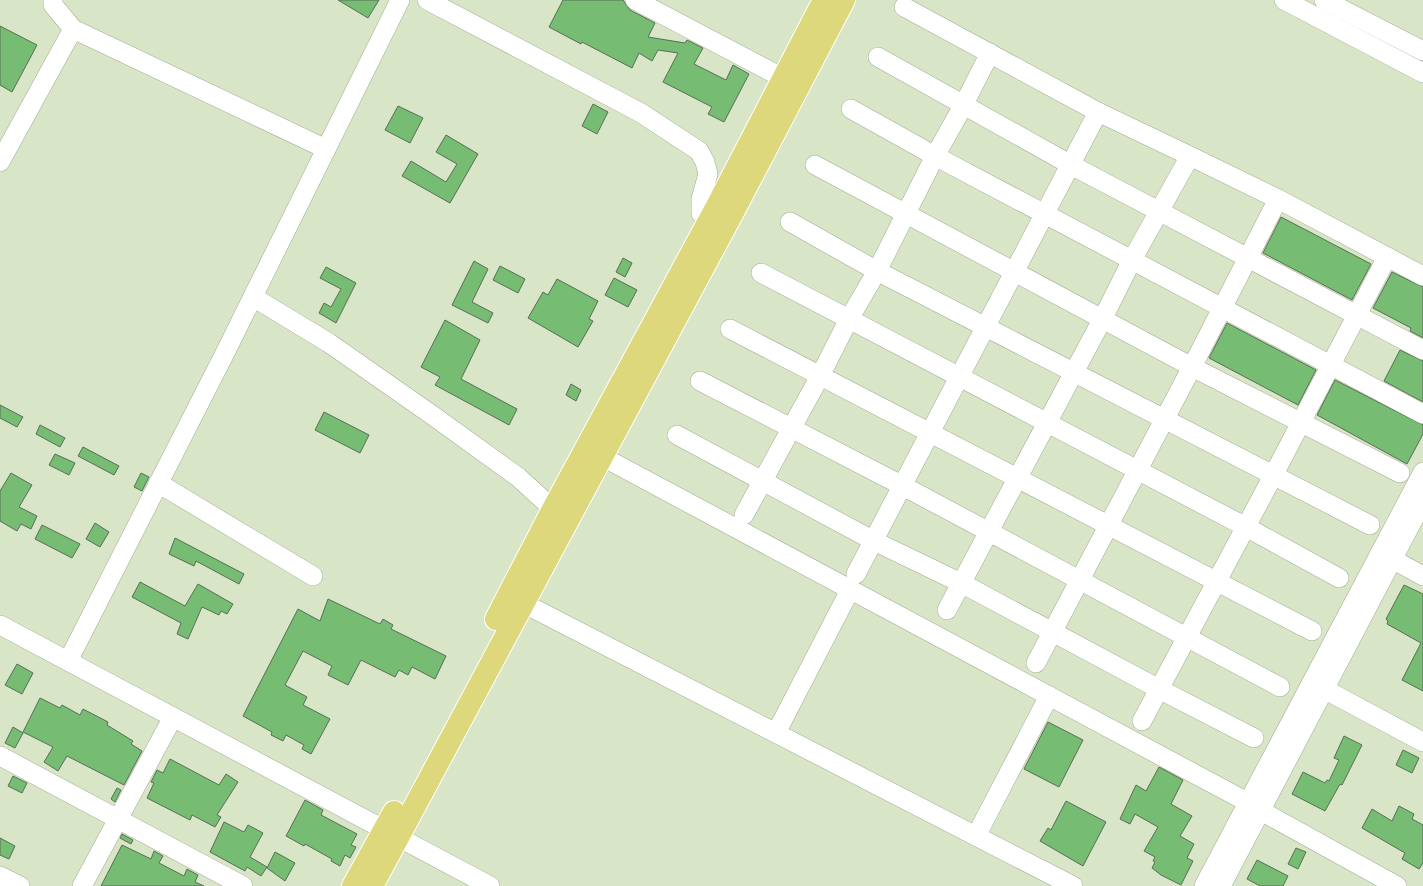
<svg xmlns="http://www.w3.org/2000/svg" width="1423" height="886" viewBox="0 0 1423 886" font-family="'DejaVu Sans',sans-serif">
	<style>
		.building { fill: #76bc73; stroke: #586e57 }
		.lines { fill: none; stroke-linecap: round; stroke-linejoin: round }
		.minor-casing { stroke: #a1ac8f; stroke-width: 20 }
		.major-casing { stroke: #fff; stroke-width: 24 }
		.minor { stroke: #fff; stroke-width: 19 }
		.major { stroke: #ddd87b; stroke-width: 22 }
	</style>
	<rect width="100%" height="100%" fill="#d8e5c6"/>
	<g class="building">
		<path d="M338,0H379L368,18Z"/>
		<path d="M563,0H623L630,10L655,23L648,37L685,43L687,40L703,48L694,64L726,80L733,65L749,74L724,122L708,114L712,107L663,82L678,53L658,50L652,61L639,53L632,68L582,42L581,44L549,27Z"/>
		<path d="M0,26L37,45L12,92L0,85Z"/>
		<path d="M593,104L608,112L597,134L582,126Z"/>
		<path d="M398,106L423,118L410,143L385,130Z"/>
		<path d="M446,135L478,154L450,203L402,176L411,161L446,182L457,164L436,152Z"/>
		<path d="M1281,217L1371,264L1352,300L1263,253Z"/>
		<path d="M623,258L632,263L625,277L616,272Z"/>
		<path d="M474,261L488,269L472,302L493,313L488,323L452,305Z"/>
		<path d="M500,266L525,279L518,293L493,280Z"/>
		<path d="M326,267L356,283L336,323L319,313L324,303L331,307L341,289L320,278Z"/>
		<path d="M1392,272L1423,287V338L1410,331L1411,328L1373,308Z"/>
		<path d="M614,278L637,290L628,307L605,295Z"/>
		<path d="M557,279L598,301L589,319L593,321L578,347L528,318L543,292L548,295Z"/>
		<path d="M445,320L480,340L461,379L517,409L509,425L435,385L440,377L421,367Z"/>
		<path d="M1227,323L1316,370L1298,405L1209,358Z"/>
		<path d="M1400,350L1423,361V402L1384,381Z"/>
		<path d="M1335,380L1423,425V434L1407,464L1317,415Z"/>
		<path d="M571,384L581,390L576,401L566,395Z"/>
		<path d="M0,405L23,417L17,427L0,418Z"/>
		<path d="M324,412L369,435L360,453L315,430Z"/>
		<path d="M40,425L65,438L60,447L36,434Z"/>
		<path d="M83,447L119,466L114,475L78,456Z"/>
		<path d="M55,454L75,463L69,475L49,465Z"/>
		<path d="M11,473L32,485L19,507L37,516L31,529L21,524L17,531L0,521V491Z"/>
		<path d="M141,473L149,477L142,491L134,487Z"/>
		<path d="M95,523L109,532L100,547L86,539Z"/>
		<path d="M42,525L80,544L72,558L35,539Z"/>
		<path d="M175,538L244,574L239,584L196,561L194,566L169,554Z"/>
		<path d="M140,582L185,606L198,584L233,604L227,614L221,611L219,615L202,607L188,639L177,634L181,623L132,597Z"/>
		<path d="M1404,585L1423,594V691L1402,680L1421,643L1387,624L1388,621L1386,619Z"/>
		<path d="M328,599L380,624L383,619L393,625L391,629L446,656L435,679L412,667L408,675L399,670L395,677L361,660L348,685L328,675L332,666L303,651L285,685L307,697L303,705L330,719L311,754L302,749L304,745L286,735L283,741L271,735L272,732L243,716L298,609L320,621Z"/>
		<path d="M17,664L33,673L22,694L5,685Z"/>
		<path d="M40,698L60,708L62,705L80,715L83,709L108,722L107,725L133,741L131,744L142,751L124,785L67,756L58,771L44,762L53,747L23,732Z"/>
		<path d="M1048,722L1083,740L1059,787L1024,769Z"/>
		<path d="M13,727L23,733L15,748L5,743Z"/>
		<path d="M1344,736L1362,745L1342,785L1340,784L1325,811L1292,794L1303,772L1325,783L1327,780L1329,781L1339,760L1334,758Z"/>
		<path d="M1403,750L1419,758L1412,773L1396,765Z"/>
		<path d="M170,759L219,785L226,774L238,782L217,815L221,817L215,827L192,815L190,820L147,798L154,783L151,782L157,770L163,773Z"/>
		<path d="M1159,767L1183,780L1171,804L1192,816L1180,836L1194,844L1187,858L1193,861L1181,885L1161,875L1152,868L1155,862L1153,861L1155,857L1144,851L1158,827L1135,814L1130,824L1120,819L1136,785L1146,791Z"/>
		<path d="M13,776L27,783L22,793L8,786Z"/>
		<path d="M117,788L121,790L115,802L111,799Z"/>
		<path d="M305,800L323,810L321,815L357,834L351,845L356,847L350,858L345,855L340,866L331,861L332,859L305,844L304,846L286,836Z"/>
		<path d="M1066,801L1106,822L1083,866L1040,841L1048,828L1051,830Z"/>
		<path d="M1399,806L1414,814L1412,819L1423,825V863L1419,869L1402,859L1405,853L1362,828L1372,809L1392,821Z"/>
		<path d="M224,822L244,832L248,825L263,833L250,857L267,867L261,876L247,867L245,871L210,852Z"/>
		<path d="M122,834L133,840L131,844L120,838Z"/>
		<path d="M0,838L15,846L9,859L0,855Z"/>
		<path d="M122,845L151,859L154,851L163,856L159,863L184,876L187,869L198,875L195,882L204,886H101Z"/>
		<path d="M1296,848L1306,852L1298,869L1288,864Z"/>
		<path d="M275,852L295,863L285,881L267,868Z"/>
		<path d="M1257,860L1288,876L1283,886H1260L1247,879Z"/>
	</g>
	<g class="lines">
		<g class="minor-casing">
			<g id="minor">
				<path d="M53,0V5L73,29L326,149"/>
				<path d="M427,0L641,113L699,151L705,162L708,174L701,199V213L724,225"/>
				<path d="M635,0L783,78"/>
				<path d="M1284,0L1423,73"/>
				<path d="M1324,0L1423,51"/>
				<path d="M904,7L1098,112L1190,156"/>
				<path d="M878,57L1071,165L1423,350"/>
				<path d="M851,109L935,156L1423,414"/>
				<path d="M0,162L73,29"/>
				<path d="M815,165L1192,367L1400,473"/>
				<path d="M790,222L877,271L1370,525"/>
				<path d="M761,273L1246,527L1339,578"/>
				<path d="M253,297L329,343L432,415L518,477L553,509"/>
				<path d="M730,329L1312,631"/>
				<path d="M700,381L903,486L1280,687"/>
				<path d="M677,435L874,541L961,583L1159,689L1254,738"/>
				<path d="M601,456L1249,803"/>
				<path d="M158,483L313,576"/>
				<path d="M744,515L820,376L849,319L877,271L935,156L963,106L990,53"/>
				<path d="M1392,559L1423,576"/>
				<path d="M856,574L1098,112"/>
				<path d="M523,603L1073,886"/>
				<path d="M947,610L1103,318L1132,260L1190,156L1278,199L1423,276"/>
				<path d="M0,625L490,886"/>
				<path d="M68,661L226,351L400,0"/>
				<path d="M1036,663L1192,367L1278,199"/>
				<path d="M1324,689L1423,742"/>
				<path d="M1142,721L1273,476L1387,257"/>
				<path d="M776,733L850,590"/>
				<path d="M0,756L243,886"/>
				<path d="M1261,811L1397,886"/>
				<path d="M976,836L1049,696"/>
				<path d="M0,876L20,886"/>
				<path d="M82,886L173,717"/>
				<path d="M1204,886L1423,472"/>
				<path d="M1221,886L1423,501"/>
			</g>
		</g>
		<g class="major-casing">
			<g id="major">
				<path d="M496,619L553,509L717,206L824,0"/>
				<path d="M353,886L394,812"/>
				<path d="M372,886L732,214L844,0"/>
			</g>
		</g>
		<use href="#minor" class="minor"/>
		<use href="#major" class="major"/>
	</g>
</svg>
